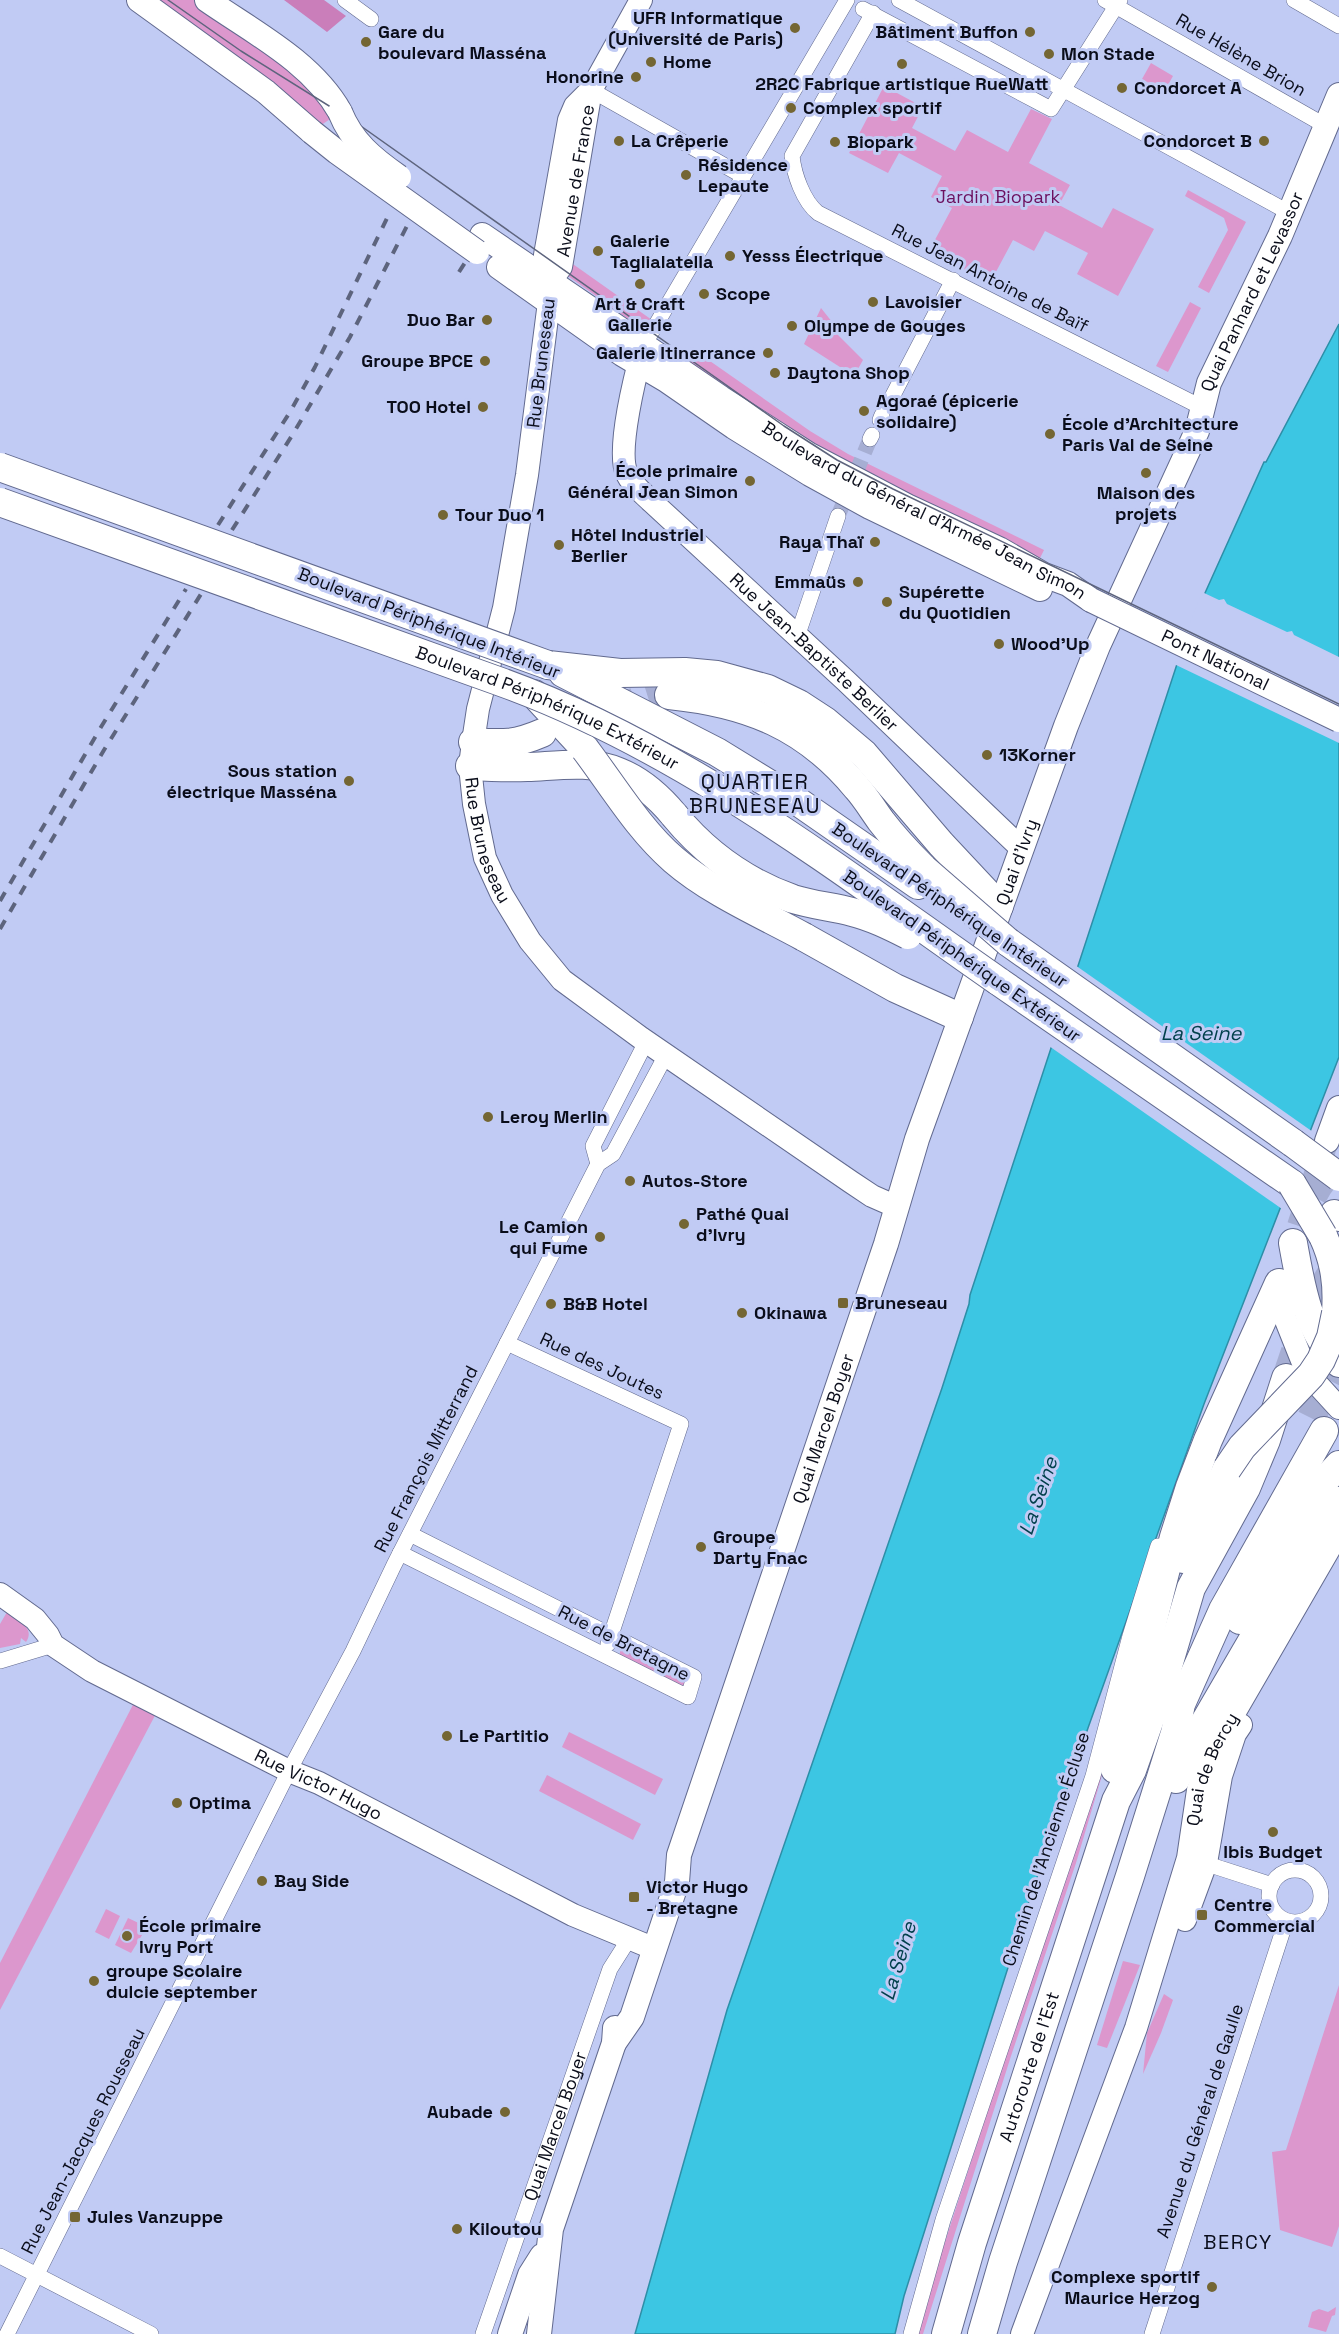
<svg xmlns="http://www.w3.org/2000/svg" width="1339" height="2334" viewBox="0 0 1339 2334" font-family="'Space Grotesk',sans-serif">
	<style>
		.green { fill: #dc97cd }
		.forest { fill: #ca7eba }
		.water { fill: #3cc6e3; stroke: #2d8ea7; stroke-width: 1.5 }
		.pier { fill: #c1cbf4 }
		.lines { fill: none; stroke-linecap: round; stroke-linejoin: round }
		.street-tunnel { stroke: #a6aed3; stroke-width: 15; stroke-dasharray: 15 8; stroke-linecap: butt }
		.secondary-tunnel { stroke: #a6aed3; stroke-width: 22; stroke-dasharray: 22 11; stroke-linecap: butt }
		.primary-tunnel { stroke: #a6aed3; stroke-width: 24; stroke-dasharray: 24 12; stroke-linecap: butt }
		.highway-tunnel { stroke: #a6aed3; stroke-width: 28; stroke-dasharray: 28 14; stroke-linecap: butt }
		.street-casing { stroke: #626a8f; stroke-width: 16 }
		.secondary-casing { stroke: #626a8f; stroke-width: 24 }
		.primary-casing { stroke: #626a8f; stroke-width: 26 }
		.highway-casing { stroke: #626a8f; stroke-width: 30 }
		.street { stroke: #fff; stroke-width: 15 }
		.secondary { stroke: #fff; stroke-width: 22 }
		.primary { stroke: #fff; stroke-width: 24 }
		.highway { stroke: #fff; stroke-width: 28 }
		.tram { stroke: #5d647d; stroke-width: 1.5 }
		.rail { stroke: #5d647d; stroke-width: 4; stroke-dasharray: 10 10; stroke-linecap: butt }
		.primary-bridge-casing { stroke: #626a8f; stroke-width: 26; stroke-linecap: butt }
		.highway-bridge-casing { stroke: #626a8f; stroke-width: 30; stroke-linecap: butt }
		.primary-bridge { stroke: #fff; stroke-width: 24 }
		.highway-bridge { stroke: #fff; stroke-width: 28 }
		.poi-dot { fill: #746633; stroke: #c1cbf4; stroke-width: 2 }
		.labels { text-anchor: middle; stroke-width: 6; stroke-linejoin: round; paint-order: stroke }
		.poi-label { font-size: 18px; font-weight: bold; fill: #0a0d1a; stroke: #c1cbf4; text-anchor: start }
		.street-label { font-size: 18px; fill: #0a0d1a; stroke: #c1cbf4 }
		.park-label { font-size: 18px; fill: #6c105f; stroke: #c1cbf4 }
		.water-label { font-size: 20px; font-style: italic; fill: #01404c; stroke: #c1cbf4 }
		.neighbourhood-label { font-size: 20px; letter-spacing: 1.5px; fill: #0a0d1a; stroke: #c1cbf4 }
		.quarter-label { font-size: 21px; letter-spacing: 1.5px; fill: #0a0d1a; stroke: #c1cbf4 }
	</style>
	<rect width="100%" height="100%" fill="#c1cbf4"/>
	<g class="green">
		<path d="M148,0H198L305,76L333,117L317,128Z"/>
		<path d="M1151,63L1173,76L1164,92L1142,79Z"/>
		<path d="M884,86L923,107L912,128L955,151L967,130L1008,152L1031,109L1052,119L1029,163L1070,185L1059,205L1102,228L1113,208L1154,229L1118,296L1077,274L1088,253L1045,231L1034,251L1013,240L990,283L929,251L952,208L931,197L942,176L899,153L888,173L849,153Z"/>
		<path d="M1188,190L1246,222L1209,293L1198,287L1228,230L1224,218L1185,196Z"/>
		<path d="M570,262L652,320L641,328L568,276Z"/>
		<path d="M1190,302L1201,308L1168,372L1156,366Z"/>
		<path d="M821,308L840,332L838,335L863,360L854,376L804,344Z"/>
		<path d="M697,352L810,431L848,454L1044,550L1038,562L892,492L687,367Z"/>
		<path d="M7,1612C17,1619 36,1628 26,1642L21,1638L20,1644L0,1648V1624Z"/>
		<path d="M621,1647L686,1677L684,1688L619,1658Z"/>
		<path d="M138,1695L160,1706L0,2010V1963Z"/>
		<path d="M569,1732L663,1779L655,1795L562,1747Z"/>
		<path d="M1106,1762L1076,1863L1011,2056L923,2334H915L1067,1867Z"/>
		<path d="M547,1775L641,1824L633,1840L539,1791Z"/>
		<path d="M106,1909L120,1916L109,1939L95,1932Z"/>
		<path d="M128,1918L147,1927L131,1953L115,1945Z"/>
		<path d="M1123,1961L1140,1965L1107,2048L1097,2045Z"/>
		<path d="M1339,1985V2226L1332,2247L1280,2230L1272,2152L1286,2150Z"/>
		<path d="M1164,1994L1173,2000L1161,2033L1143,2074L1147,2033Z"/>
		<path d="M1336,2307L1335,2315L1332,2316L1326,2332L1308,2327L1312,2312L1319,2309L1328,2312Z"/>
	</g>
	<path class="forest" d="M284,0H324L346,16L327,32Z"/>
	<path class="water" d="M1339,324V1057L1204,1404L1088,1728L1030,1898L904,2296L895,2334H635L727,2010L942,1388L969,1304L970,1295L1180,655L1205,593L1264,462H1266Z"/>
	<g class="pier">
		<path d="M1202,592L1219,600L1224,599L1227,604L1287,632L1292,631L1294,635L1339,657V743L1174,664Z"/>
		<path d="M1075,965L1313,1132L1282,1209L1049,1046Z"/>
	</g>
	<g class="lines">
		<path class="street-tunnel" d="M838,516L870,439"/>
		<path class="secondary-tunnel" d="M1299,1226L1321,1188L1339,1164"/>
		<path class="primary-tunnel" d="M1299,1226L1325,1146"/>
		<g class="highway-tunnel">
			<path d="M608,710L649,697L669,695"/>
			<path d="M1286,1378C1301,1333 1311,1300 1339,1262"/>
			<path d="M1311,1418L1339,1363"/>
		</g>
		<g class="street-casing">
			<g id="street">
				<path d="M345,0L371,19"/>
				<path d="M899,0L1290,213"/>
				<path d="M1105,0L1326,126"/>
				<path d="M1294,0L1339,26"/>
				<path d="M863,9L1051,109L1120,0"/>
				<path d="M873,13L792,156C794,174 803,201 818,213L1201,407"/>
				<path d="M591,90L743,176"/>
				<path d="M644,345L847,0"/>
				<path d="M891,399L953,280"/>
				<path d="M880,420L882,415"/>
				<path d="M870,439L872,435"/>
				<path d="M797,637L838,516"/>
				<path d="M598,1164L593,1146L646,1042"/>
				<path d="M507,1343L681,1424L608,1644"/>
				<path d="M400,1553L688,1697L694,1677L410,1534"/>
				<path d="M0,1661L53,1645"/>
				<path d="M1198,1861L1272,1885"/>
				<circle cx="1295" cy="1896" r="26"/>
				<path d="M0,2256L151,2334"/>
				<path d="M7,2334L289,1771L353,1651L394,1565L598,1164L613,1154L666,1055"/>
				<path id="s1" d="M483,2334L610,1969L629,1939"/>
				<path d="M911,2334L943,2220L1093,1776L1130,1636L1158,1546"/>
				<path d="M1152,2334L1286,1921"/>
			</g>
		</g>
		<g class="secondary-casing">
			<g id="secondary">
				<path id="s2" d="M641,0L591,90L575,106L569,120L545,255L550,282L549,302L527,475L504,608L478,709L473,742L470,766L474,804L485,858L502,895L530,941L562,980L641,1038L851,1182L872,1196L897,1207"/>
				<path id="s3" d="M550,282L561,267L591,90"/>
				<path id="s4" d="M643,347C636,373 616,451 627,474C632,485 644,494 652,502L845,680L1021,848"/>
				<path d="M1279,1283L1285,1318L1307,1373L1339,1408"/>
				<path id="s5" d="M0,1594L35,1619L48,1635L53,1645L92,1671L289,1771L319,1783L573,1915L655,1949"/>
				<path d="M1185,1920L1206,1863L1221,1776L1235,1734L1241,1725"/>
				<path id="s6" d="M1022,2334L1136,2028L1188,1858L1198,1790L1214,1748L1339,1532"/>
			</g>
		</g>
		<g class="primary-casing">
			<g id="primary">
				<path d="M139,0L266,92L312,132"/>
				<path d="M207,0C253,32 312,62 340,112"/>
				<path id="s7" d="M482,235L721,398L808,454L907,506L999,549L1044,575L1068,584L1091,600"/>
				<path d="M499,267L622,354L666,380L734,427L810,474L870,507L1040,589"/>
				<path d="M1327,1141L1339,1108"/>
				<path id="s8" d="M614,2043L632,2017L677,1882L679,1855L886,1244L917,1139L1066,726L1098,646L1197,431L1209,383L1280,236L1339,95"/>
				<path d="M510,2334L530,2275L542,2256"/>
				<path d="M539,2334L551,2229L614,2043L615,2028"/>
			</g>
		</g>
		<g class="highway-casing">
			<g id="highway">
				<path d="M548,665L620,673L685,672L717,675L768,689L799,704L825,721L864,754L941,844L999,906"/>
				<path d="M563,673L717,752L800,803L918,885"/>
				<path d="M534,694L585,749"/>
				<path d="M669,695C748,703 806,726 857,788C866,798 873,810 881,821C894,838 909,854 924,869"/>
				<path d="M473,742C503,744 514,745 542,733"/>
				<path d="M470,766C489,767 508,768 527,767C556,766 591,760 619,772C641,781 659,797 674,815"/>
				<path d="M804,937L895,988L959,1017"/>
				<path d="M1008,942L1293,1143"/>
				<path d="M998,981L1292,1184"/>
				<path d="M1334,1214L1339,1217"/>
				<path d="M1323,1236C1335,1262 1338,1285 1336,1313"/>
				<path d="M1293,1243C1301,1287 1307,1329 1339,1363"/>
				<path d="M1183,1559L1227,1469"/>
				<path d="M1240,1620L1325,1480L1339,1465"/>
				<path d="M1115,1769L1174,1537L1190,1487L1208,1440L1279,1283"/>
				<path d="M1176,1779L1188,1751L1318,1528L1339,1501"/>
				<path id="s9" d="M946,2334L972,2243L1116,1801L1132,1770L1165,1676L1191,1588L1246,1488L1266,1440L1286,1378"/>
				<path d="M982,2334L1003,2262L1130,1876L1175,1733L1181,1704L1223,1610L1324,1431"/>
			</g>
		</g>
		<use href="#street" class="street"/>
		<use href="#secondary" class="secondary"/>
		<use href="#primary" class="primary"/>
		<use href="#highway" class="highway"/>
		<path class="tram" d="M168,0L241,51L358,124L784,426L837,460L893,489L1339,704"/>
		<g class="rail">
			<path d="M459,272L466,261"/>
			<path d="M218,525L290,412L315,367L391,210"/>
			<path d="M232,530L293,434L350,337L409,222"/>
			<path d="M0,901L101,727L186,589"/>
			<path d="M0,929L104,750L201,594"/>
		</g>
		<g class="primary-bridge-casing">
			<g id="primary-bridge">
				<path d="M340,112C352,142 373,159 399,177"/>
				<path d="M312,132L337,152L477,252"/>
				<path id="s10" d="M1091,600L1339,720"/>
			</g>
		</g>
		<g class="highway-bridge-casing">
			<g id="highway-bridge">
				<path d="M0,467L548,665"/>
				<path id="s11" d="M0,502L501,682C684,748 840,871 998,981"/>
				<path d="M585,749C613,786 639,830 674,860C711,892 762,914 804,937"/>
				<path d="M674,815C706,854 745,882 793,899C812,905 833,907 852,912C872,917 890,926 908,935"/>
				<path d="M924,869L1008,942"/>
				<path d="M1293,1143L1339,1177"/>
				<path d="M1292,1184L1323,1236"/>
				<path d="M1227,1469L1242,1447L1311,1375L1321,1360L1331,1337L1336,1313"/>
			</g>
		</g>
		<use href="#primary-bridge" class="primary-bridge"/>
		<use href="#highway-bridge" class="highway-bridge"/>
	</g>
	<g class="poi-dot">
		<circle cx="795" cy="28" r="6"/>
		<circle cx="1030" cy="32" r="6"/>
		<circle cx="366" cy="42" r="6"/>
		<circle cx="1049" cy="54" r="6"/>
		<circle cx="651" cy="62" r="6"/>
		<circle cx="902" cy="64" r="6"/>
		<circle cx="636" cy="77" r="6"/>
		<circle cx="1122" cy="88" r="6"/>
		<circle cx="791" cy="108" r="6"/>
		<circle cx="619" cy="141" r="6"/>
		<circle cx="1264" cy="141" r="6"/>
		<circle cx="835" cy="142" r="6"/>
		<circle cx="686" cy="175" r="6"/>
		<circle cx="598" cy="251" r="6"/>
		<circle cx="730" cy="256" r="6"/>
		<circle cx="640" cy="284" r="6"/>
		<circle cx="704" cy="294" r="6"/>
		<circle cx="873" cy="302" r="6"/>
		<circle cx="487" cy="320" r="6"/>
		<circle cx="792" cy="326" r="6"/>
		<circle cx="768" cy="353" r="6"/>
		<circle cx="485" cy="361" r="6"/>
		<circle cx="775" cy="373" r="6"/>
		<circle cx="483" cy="407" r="6"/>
		<circle cx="864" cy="411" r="6"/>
		<circle cx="1050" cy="434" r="6"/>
		<circle cx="1146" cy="473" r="6"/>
		<circle cx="750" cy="481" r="6"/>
		<circle cx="443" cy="515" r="6"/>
		<circle cx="875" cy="542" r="6"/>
		<circle cx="559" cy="545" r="6"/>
		<circle cx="858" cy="582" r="6"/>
		<circle cx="887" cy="602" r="6"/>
		<circle cx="999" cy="644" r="6"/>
		<circle cx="987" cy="755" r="6"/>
		<circle cx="349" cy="781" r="6"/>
		<circle cx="488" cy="1117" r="6"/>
		<circle cx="630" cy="1181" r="6"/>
		<circle cx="684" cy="1224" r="6"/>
		<circle cx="600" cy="1237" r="6"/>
		<rect x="837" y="1297" width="12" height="12" rx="3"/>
		<circle cx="551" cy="1304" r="6"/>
		<circle cx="742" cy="1313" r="6"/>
		<circle cx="701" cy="1547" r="6"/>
		<circle cx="447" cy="1736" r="6"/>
		<circle cx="177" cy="1803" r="6"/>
		<circle cx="1273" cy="1832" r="6"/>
		<circle cx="262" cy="1881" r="6"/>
		<rect x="628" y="1891" width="12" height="12" rx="3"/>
		<rect x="1196" y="1909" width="12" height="12" rx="3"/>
		<circle cx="127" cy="1936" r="6"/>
		<circle cx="94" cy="1981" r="6"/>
		<circle cx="505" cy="2112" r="6"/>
		<rect x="69" y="2211" width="12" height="12" rx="3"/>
		<circle cx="457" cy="2229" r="6"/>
		<circle cx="1212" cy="2287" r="6"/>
	</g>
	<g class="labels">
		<g class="poi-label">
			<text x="783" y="24" text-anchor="end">UFR Informatique<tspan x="783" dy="21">(Université de Paris)</tspan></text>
			<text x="378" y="38">Gare du<tspan x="378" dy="21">boulevard Masséna</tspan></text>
			<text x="1018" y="38" text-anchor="end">Bâtiment Buffon</text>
			<text x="1061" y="60">Mon Stade</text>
			<text x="663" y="68">Home</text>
			<text x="624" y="83" text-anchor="end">Honorine</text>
			<text x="902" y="90" text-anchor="middle">2R2C Fabrique artistique RueWatt</text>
			<text x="1134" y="94">Condorcet A</text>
			<text x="803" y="114">Complex sportif</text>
			<text x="631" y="147">La Crêperie</text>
			<text x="1252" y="147" text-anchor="end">Condorcet B</text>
			<text x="847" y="148">Biopark</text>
			<text x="698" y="171">Résidence<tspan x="698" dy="21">Lepaute</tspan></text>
			<text x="610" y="247">Galerie<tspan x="610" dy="21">Taglialatella</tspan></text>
			<text x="742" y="262">Yesss Électrique</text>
			<text x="716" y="300">Scope</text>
			<text x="885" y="308">Lavoisier</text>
			<text x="640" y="310" text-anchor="middle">Art &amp; Craft<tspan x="640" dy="21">Gallerie</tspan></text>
			<text x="475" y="326" text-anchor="end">Duo Bar</text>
			<text x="804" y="332">Olympe de Gouges</text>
			<text x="756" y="359" text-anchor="end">Galerie Itinerrance</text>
			<text x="473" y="367" text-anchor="end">Groupe BPCE</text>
			<text x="787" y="379">Daytona Shop</text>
			<text x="876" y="407">Agoraé (épicerie<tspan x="876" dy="21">solidaire)</tspan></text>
			<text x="471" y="413" text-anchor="end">TOO Hotel</text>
			<text x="1062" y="430">École d'Architecture<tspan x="1062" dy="21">Paris Val de Seine</tspan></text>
			<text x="738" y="477" text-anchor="end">École primaire<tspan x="738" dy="21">Général Jean Simon</tspan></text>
			<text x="1146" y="499" text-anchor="middle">Maison des<tspan x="1146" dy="21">projets</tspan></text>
			<text x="455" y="521">Tour Duo 1</text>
			<text x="571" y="541">Hôtel Industriel<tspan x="571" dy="21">Berlier</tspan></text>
			<text x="863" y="548" text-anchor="end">Raya Thaï</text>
			<text x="846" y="588" text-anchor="end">Emmaüs</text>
			<text x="899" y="598">Supérette<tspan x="899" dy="21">du Quotidien</tspan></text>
			<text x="1011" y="650">Wood'Up</text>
			<text x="999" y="761">13Korner</text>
			<text x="337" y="777" text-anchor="end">Sous station<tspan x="337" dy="21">électrique Masséna</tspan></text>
			<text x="500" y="1123">Leroy Merlin</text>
			<text x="642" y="1187">Autos-Store</text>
			<text x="696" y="1220">Pathé Quai<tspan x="696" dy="21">d'Ivry</tspan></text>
			<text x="588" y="1233" text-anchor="end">Le Camion<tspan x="588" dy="21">qui Fume</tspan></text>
			<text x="855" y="1309">Bruneseau</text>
			<text x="563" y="1310">B&amp;B Hotel</text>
			<text x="754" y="1319">Okinawa</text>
			<text x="713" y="1543">Groupe<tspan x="713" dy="21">Darty Fnac</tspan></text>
			<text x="459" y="1742">Le Partitio</text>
			<text x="189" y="1809">Optima</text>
			<text x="1273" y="1858" text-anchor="middle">Ibis Budget</text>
			<text x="274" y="1887">Bay Side</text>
			<text x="646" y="1893">Victor Hugo<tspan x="646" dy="21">- Bretagne</tspan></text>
			<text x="1214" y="1911">Centre<tspan x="1214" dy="21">Commercial</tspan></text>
			<text x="139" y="1932">École primaire<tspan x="139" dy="21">Ivry Port</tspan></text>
			<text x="106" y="1977">groupe Scolaire<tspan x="106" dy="21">dulcie september</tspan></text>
			<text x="493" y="2118" text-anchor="end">Aubade</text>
			<text x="87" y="2223">Jules Vanzuppe</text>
			<text x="469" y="2235">Kiloutou</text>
			<text x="1200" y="2283" text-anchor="end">Complexe sportif<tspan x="1200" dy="21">Maurice Herzog</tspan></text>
		</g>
		<g class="street-label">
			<text transform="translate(1241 55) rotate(30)" y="6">Rue Hélène Brion</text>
			<text dy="6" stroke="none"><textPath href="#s3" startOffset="106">Avenue de France</textPath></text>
			<text transform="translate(990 278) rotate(27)" y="6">Rue Jean Antoine de Baïf</text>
			<text dy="6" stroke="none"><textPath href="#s8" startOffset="1868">Quai Panhard et Levassor</textPath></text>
			<text transform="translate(541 363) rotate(-83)" y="6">Rue Bruneseau</text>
			<text dy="6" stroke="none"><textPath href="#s7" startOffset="522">Boulevard du Général d'Armée Jean Simon</textPath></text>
			<text transform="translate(429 623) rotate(21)" y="6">Boulevard Périphérique Intérieur</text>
			<text dy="6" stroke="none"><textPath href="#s4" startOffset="388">Rue Jean-Baptiste Berlier</textPath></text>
			<text dy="6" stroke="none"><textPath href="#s10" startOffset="138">Pont National</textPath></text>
			<text dy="6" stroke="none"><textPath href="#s11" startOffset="585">Boulevard Périphérique Extérieur</textPath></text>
			<text dy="6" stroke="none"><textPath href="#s2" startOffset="873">Rue Bruneseau</textPath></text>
			<text dy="6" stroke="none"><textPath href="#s8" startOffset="1250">Quai d'Ivry</textPath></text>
			<text transform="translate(950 905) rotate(34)" y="6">Boulevard Périphérique Intérieur</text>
			<text transform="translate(962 956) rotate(35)" y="6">Boulevard Périphérique Extérieur</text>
			<text transform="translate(602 1366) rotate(25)" y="6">Rue des Joutes</text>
			<text dy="6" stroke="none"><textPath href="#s8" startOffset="651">Quai Marcel Boyer</textPath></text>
			<text transform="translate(426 1459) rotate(-63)" y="6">Rue François Mitterrand</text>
			<text transform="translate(624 1643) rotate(27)" y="6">Rue de Bretagne</text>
			<text dy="6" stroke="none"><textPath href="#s6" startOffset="597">Quai de Bercy</textPath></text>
			<text dy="6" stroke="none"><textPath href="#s5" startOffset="375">Rue Victor Hugo</textPath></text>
			<text transform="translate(1046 1849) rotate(-72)" y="6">Chemin de l'Ancienne Écluse</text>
			<text dy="6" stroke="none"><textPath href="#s9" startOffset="280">Autoroute de l’Est</textPath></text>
			<text transform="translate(1200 2121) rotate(-72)" y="6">Avenue du Général de Gaulle</text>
			<text dy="6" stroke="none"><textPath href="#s1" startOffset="220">Quai Marcel Boyer</textPath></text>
			<text transform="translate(83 2141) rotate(-63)" y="6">Rue Jean-Jacques Rousseau</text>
		</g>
		<g class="park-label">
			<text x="998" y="203">Jardin Biopark</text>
		</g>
		<g class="water-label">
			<text x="1201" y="1040">La Seine</text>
			<text transform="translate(1038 1496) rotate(-71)" y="7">La Seine</text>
			<text transform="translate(898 1961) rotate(-73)" y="7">La Seine</text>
		</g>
		<g class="neighbourhood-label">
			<text x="1238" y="2249">BERCY</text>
		</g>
		<g class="quarter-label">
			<text x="755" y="789">QUARTIER<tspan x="755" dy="24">BRUNESEAU</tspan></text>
		</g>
	</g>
</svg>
